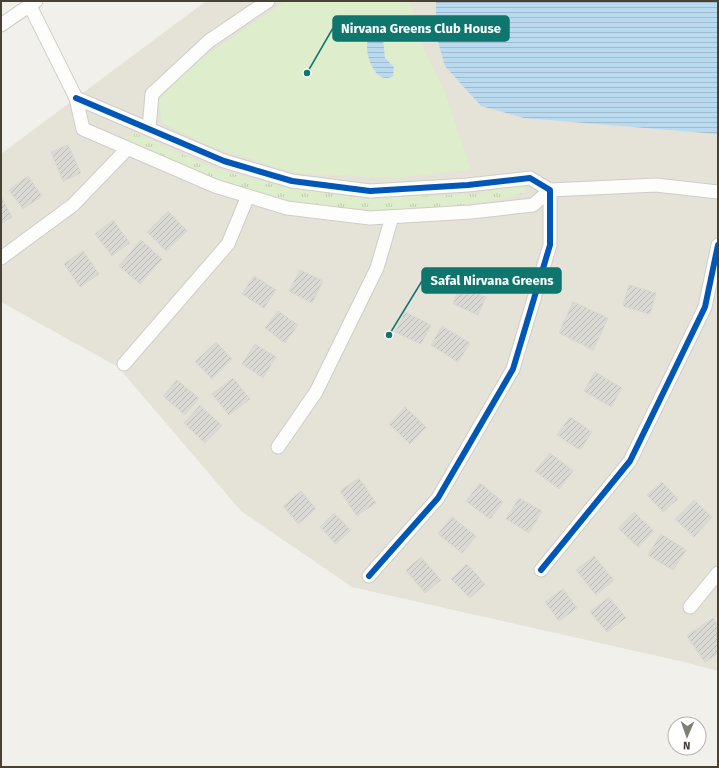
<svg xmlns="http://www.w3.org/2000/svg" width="719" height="768" viewBox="0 0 719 768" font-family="'Fira Sans',sans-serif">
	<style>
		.residential { fill: #e5e2d8 }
		.grass { fill: url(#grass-tufts) }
		.green { fill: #deedcb }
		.water { fill: url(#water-rules) }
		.building { fill: url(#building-hatch); stroke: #d9d7d1 }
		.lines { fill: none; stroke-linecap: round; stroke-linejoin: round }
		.minor-casing { stroke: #cfcdc8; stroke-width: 15 }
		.minor { stroke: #fdfdfc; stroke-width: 13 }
		.cycleway-casing { stroke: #fff; stroke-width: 8 }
		.cycleway { stroke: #0057b8; stroke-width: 6 }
		.leader { fill: none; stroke: #0f766e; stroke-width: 1.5 }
		.callout-dot { fill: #0f766e; stroke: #fff; stroke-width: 1.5 }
		.callout { fill: #0f766e; stroke: #0f766e; stroke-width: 1.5 }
		.callout-label { font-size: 13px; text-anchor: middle; font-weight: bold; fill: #fff }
	</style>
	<defs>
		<pattern id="grass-tufts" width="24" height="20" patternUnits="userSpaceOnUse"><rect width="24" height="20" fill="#deedcb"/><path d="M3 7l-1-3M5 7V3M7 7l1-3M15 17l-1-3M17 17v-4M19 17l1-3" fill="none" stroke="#c0ccaf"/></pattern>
		<pattern id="water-rules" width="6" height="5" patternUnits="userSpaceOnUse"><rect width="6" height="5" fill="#badaf0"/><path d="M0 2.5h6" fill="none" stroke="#a1bcce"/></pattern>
		<pattern id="building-hatch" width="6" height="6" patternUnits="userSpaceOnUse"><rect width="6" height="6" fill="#dbd9d3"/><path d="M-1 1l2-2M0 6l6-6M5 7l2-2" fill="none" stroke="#bdbbb6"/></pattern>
	</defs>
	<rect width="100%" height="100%" fill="#f1f0eb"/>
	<path class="residential" d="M206,1H718V671L684,662L352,587L241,511L118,367L1,302V154Z"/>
	<path class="grass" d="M134,133C160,142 184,157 209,166C279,189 348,199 421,196C443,195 476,195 497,190C506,187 516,182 526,187L524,193C465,210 399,212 338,207C326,206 313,206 302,203C243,192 188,168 133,145L127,137Z"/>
	<path class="green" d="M285,1H410L425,52L444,90L471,170L395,178L296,173L212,147L162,123L158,101L195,63Z"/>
	<g class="water">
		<path d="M436,1H718V134L524,118L481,106L445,66L436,35Z"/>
		<path d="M379,33L383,38L385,58L394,67L393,76C376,86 366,57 367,44C367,41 369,38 370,35Z"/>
	</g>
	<g class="building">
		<path d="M68,145L81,173L63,181L51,152Z"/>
		<path d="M28,176L42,196L23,209L9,190Z"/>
		<path d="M1,196L12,217L1,223Z"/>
		<path d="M168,211L187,231L166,251L147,232Z"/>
		<path d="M113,220L130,243L112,256L95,234Z"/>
		<path d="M141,240L162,259L140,284L119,266Z"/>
		<path d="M83,251L99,274L80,287L64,264Z"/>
		<path d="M300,270L323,281L312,303L289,291Z"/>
		<path d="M254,276L276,290L264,308L242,294Z"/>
		<path d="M629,285L656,293L650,314L623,306Z"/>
		<path d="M460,286L486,297L478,315L453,304Z"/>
		<path d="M573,302L608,318L593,350L559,333Z"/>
		<path d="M278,311L298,325L285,343L265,328Z"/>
		<path d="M405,312L431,325L421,344L395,332Z"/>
		<path d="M442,326L470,343L458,362L431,345Z"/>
		<path d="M216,342L232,359L212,379L195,362Z"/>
		<path d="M255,344L276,357L263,378L242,364Z"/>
		<path d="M595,372L622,388L611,407L584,391Z"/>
		<path d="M233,378L250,399L229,415L212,394Z"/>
		<path d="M177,380L199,398L185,415L163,396Z"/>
		<path d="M200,405L222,426L205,443L184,423Z"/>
		<path d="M405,407L426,427L410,444L389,424Z"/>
		<path d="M570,417L592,432L580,450L557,435Z"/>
		<path d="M550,453L573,471L559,489L535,471Z"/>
		<path d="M359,478L376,503L357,516L340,491Z"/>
		<path d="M662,482L678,499L663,512L647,495Z"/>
		<path d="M480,483L503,502L490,519L466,501Z"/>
		<path d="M301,491L316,509L298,524L283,506Z"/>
		<path d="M519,498L542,511L529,533L506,519Z"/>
		<path d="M694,500L712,517L694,537L675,519Z"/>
		<path d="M634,512L654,531L638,547L618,528Z"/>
		<path d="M334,513L351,530L336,544L320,527Z"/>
		<path d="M452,517L476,536L462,553L438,534Z"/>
		<path d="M661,534L686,550L673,570L648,555Z"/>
		<path d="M594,556L614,580L596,595L576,570Z"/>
		<path d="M421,557L441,580L425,593L406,570Z"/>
		<path d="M467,564L485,584L470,598L451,579Z"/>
		<path d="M563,589L577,608L559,621L545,602Z"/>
		<path d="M609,597L626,618L607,632L590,612Z"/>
		<path d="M713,618L718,626V653L705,662L687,636Z"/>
	</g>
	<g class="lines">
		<g class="minor-casing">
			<g id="minor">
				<path d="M30,6L76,98L83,129L215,186L287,208L370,218L471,212L533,205L550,190L656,185L718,192"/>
				<path d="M1,25L36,1"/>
				<path d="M76,98L224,161L292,181L370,191L468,185L530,178L550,190V245L513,369L438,498L369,576"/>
				<path d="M149,129L152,94L209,41L268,1"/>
				<path d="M1,258L73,205L127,149"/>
				<path d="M124,364L228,244L248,196"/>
				<path d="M278,447L316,392L377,268L392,217"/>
				<path d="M541,570L630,461L705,307L718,245"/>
				<path d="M690,607L718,573"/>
			</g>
		</g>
		<use href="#minor" class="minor"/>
		<g class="cycleway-casing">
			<g id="cycleway">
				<path d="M76,98L224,161L292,181L370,191L468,185L530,178L550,190V245L513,369L438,498L369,576"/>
				<path d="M541,570L630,461L705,307L718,245"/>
			</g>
		</g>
		<use href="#cycleway" class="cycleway"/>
	</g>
	<path class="leader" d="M307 73L333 28M389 335L422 281"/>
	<g class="callout-dot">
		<circle cx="307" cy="73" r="4"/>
		<circle cx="389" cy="335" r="4"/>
	</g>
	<g class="callout">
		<rect x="333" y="16" width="176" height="25" rx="4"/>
		<rect x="422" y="268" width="139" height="25" rx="4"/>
	</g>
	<g class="callout-label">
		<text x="421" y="33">Nirvana Greens Club House</text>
		<text x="492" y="285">Safal Nirvana Greens</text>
	</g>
	<rect width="719" height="768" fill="none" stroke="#484136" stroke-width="4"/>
	<g transform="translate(687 736) rotate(182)"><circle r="19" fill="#ffffff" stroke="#b6b3af"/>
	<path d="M0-3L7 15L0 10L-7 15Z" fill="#837e75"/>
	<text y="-6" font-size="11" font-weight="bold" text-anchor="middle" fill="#484136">N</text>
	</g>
</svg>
